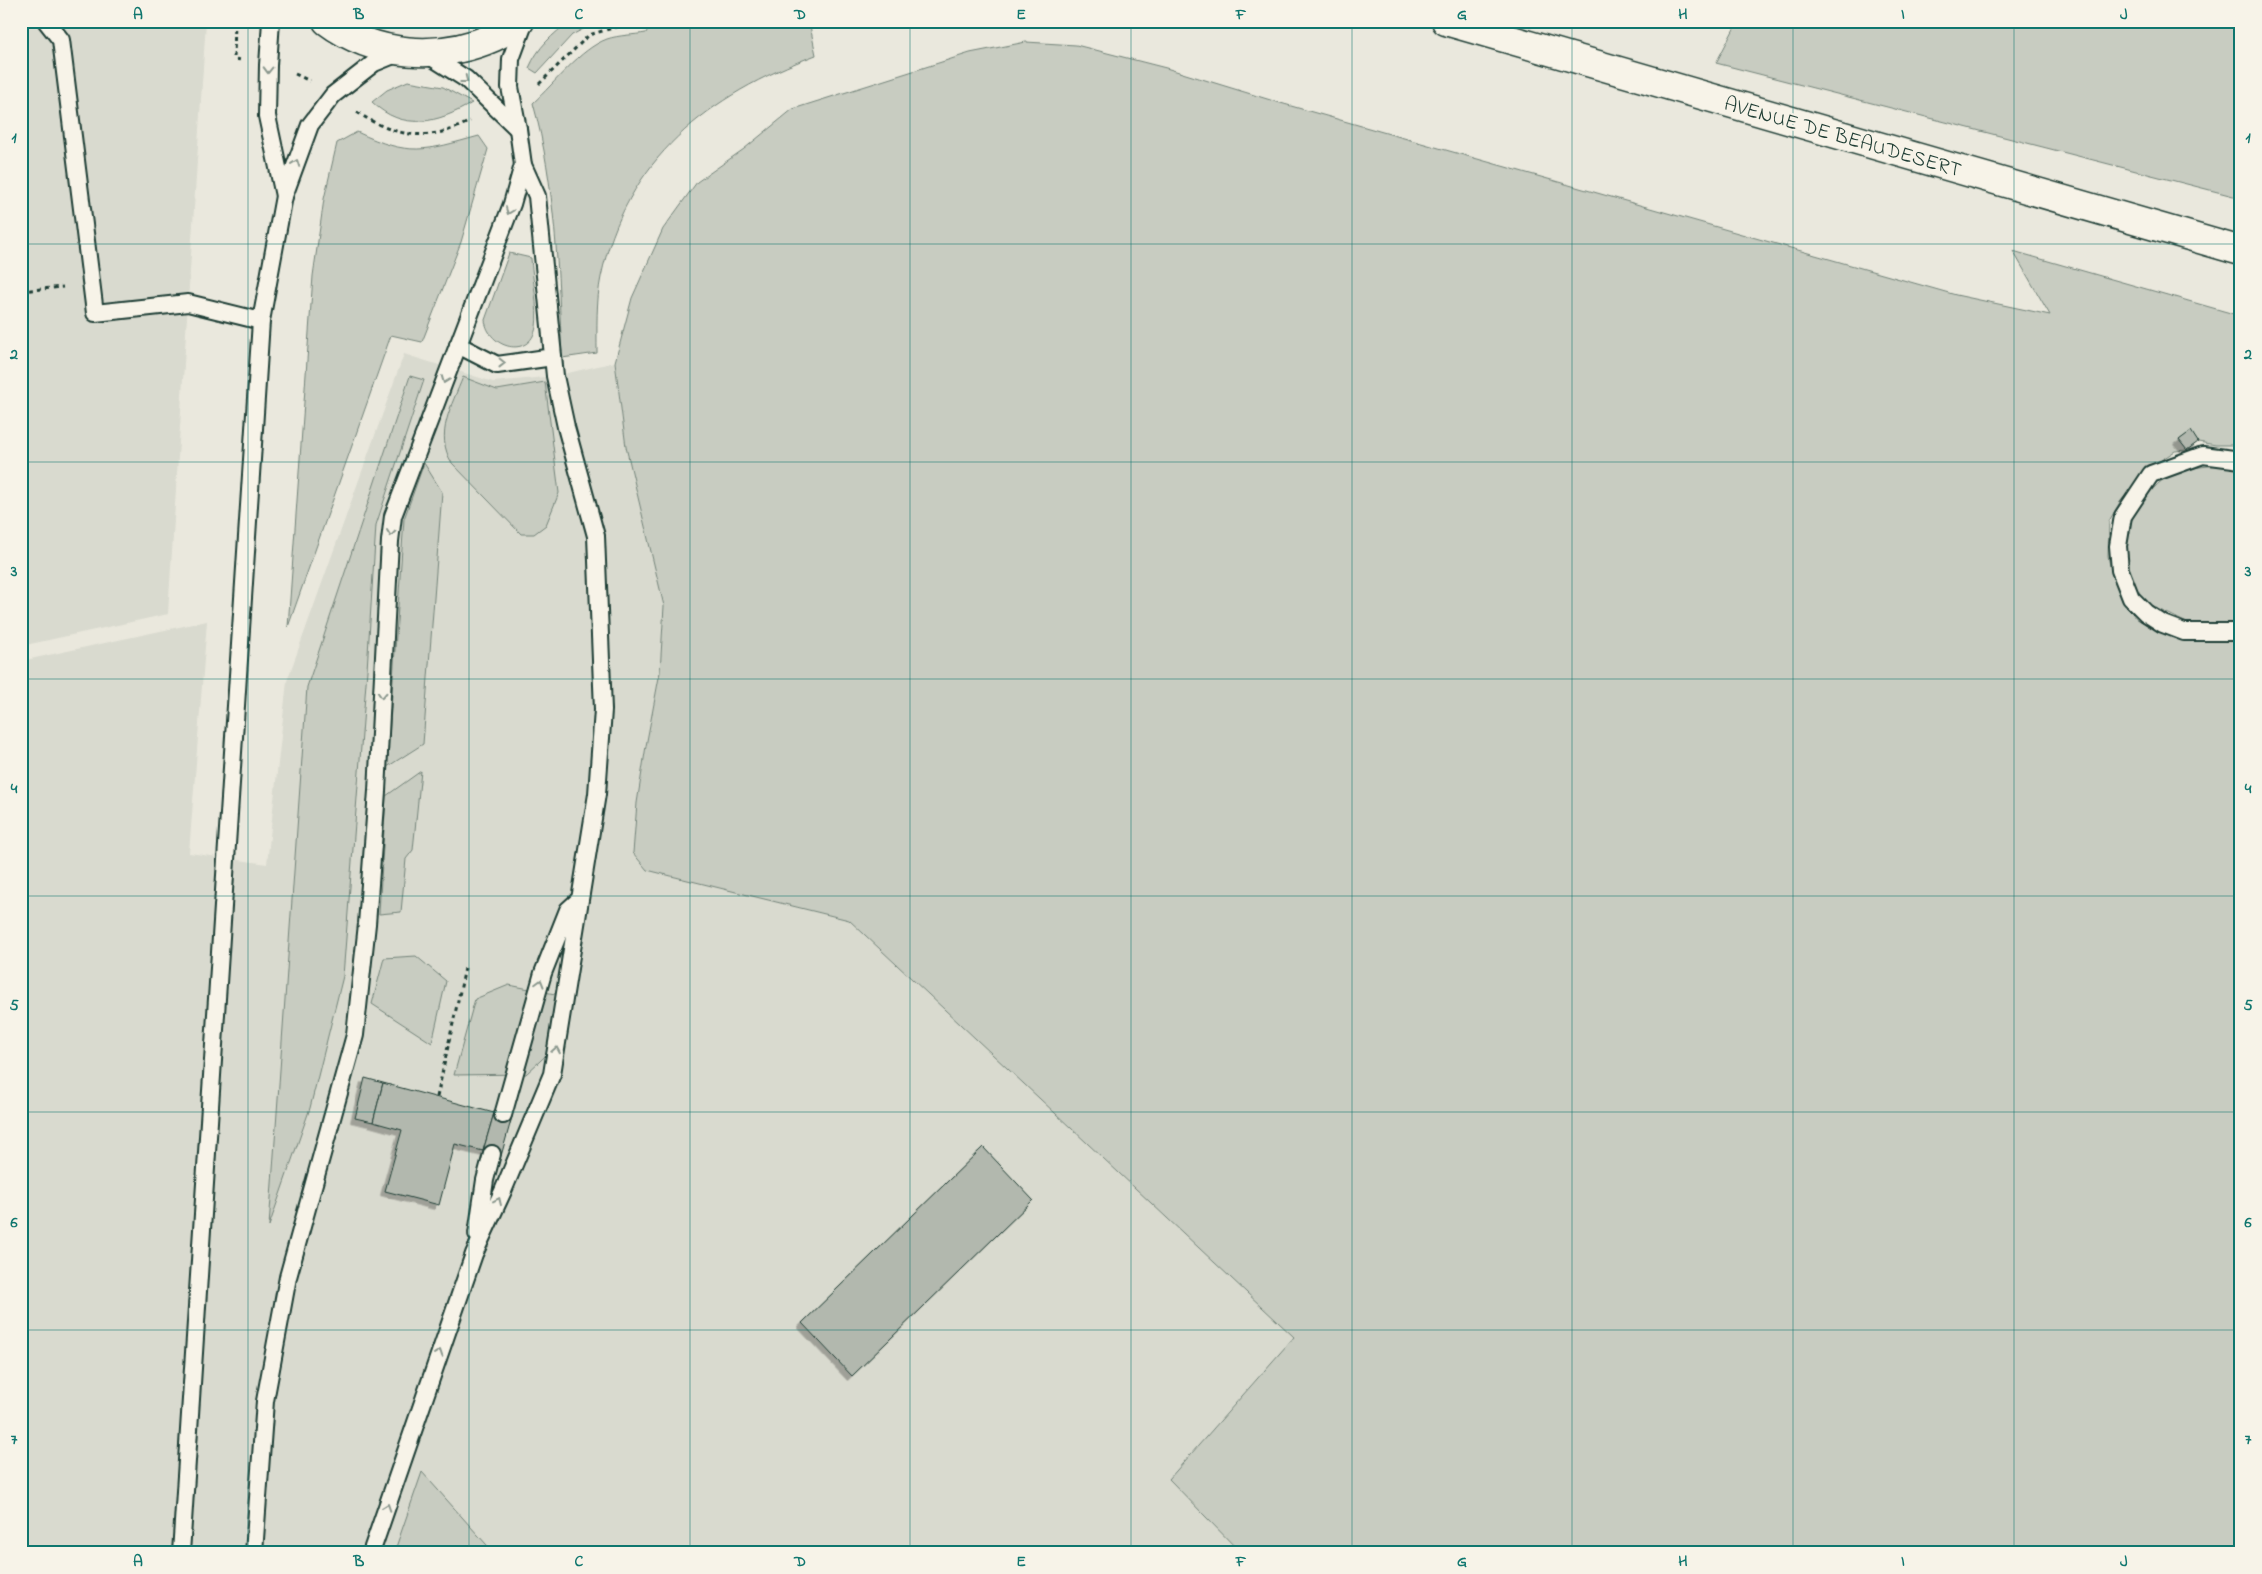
<svg xmlns="http://www.w3.org/2000/svg" width="2262" height="1574" viewBox="0 0 2262 1574" font-family="'Indie Flower',sans-serif">
	<style>
		.built { fill: #d9dacf }
		.green { fill: #c8ccc1; stroke: #74847a }
		.building { fill: #b2b8ae; stroke: #1f3d34; filter: url(#shadow) }
		.lines { fill: none; stroke-linecap: round; stroke-linejoin: round }
		.lane-casing { stroke: #1f3d34; stroke-width: 20 }
		.secondary-casing { stroke: #1f3d34; stroke-width: 31 }
		.path { stroke: #1f3d34; stroke-width: 3; stroke-dasharray: 4 4; stroke-linecap: butt }
		.lane { stroke: #f7f3e8; stroke-width: 16 }
		.secondary { stroke: #f7f3e8; stroke-width: 28 }
		.oneway { stroke: #8b988e }
		.grid { fill: none; stroke: #0f766e; stroke-width: 1; stroke-opacity: 0.55 }
		.labels { text-anchor: middle; stroke-width: 4; stroke-linejoin: round; paint-order: stroke }
		.street-label { font-size: 21px; fill: #1f3d34; stroke: #f7f3e8 }
		.neatline { fill: none; stroke: #0f766e; stroke-width: 2 }
		.grid-label { font-size: 16px; text-anchor: middle; font-weight: bold; fill: #0f766e }
	</style>
	<defs>
		<filter id="shadow"><feDropShadow dx="-4.5" dy="4.5" stdDeviation="0" flood-color="#0004"/></filter>
	</defs>
	<rect width="100%" height="100%" fill="#eae8dd"/>
	<filter id="ink" filterUnits="userSpaceOnUse"><feTurbulence type="fractalNoise" baseFrequency=".02" numOctaves="2"/><feDisplacementMap in="SourceGraphic" scale="10" xChannelSelector="R" yChannelSelector="G"/><feConvolveMatrix kernelMatrix="1 2 1 2 8 2 1 2 1" color-interpolation-filters="sRGB"/></filter>
	<g filter="url(#ink)">
		<g class="built">
			<path d="M21,21H206L168,614L21,646Z"/>
			<path d="M404,354L493,382L555,376L615,362L626,447L664,606L660,672L646,746L637,803L633,854L647,870L849,920L1294,1337L1169,1479L1241,1553H21V661L207,621L189,853L267,864L287,681Z"/>
		</g>
		<g class="green">
			<path d="M570,21H598L572,35L537,73L529,68C538,47 552,35 570,21Z"/>
			<path d="M652,21H809L816,55C709,95 626,159 601,277C596,301 597,328 597,353L562,358C558,272 556,186 533,103C555,83 580,49 607,39C619,35 634,35 646,33Z"/>
			<path d="M1738,21H2241V198L1716,63Z"/>
			<path d="M1026,42L1076,45L1166,68L1277,102L1956,295L2050,315L2013,251L2241,316V445H2216L2198,442L2191,432L2179,440L2187,450L2175,451L2149,468L2120,502L2109,521L2108,556L2111,570L2123,602L2137,619L2158,630L2196,641L2241,640V1553H1241L1169,1479L1294,1337L849,920L647,870L633,853L637,803L646,746L660,672L664,606L626,447L615,362L632,298L663,229L697,182L744,149L793,109L970,53Z"/>
			<path d="M408,81L443,87L472,103C438,123 403,132 372,102L387,90Z"/>
			<path d="M357,132C410,157 424,151 479,136L488,149L461,242L422,342L391,335L288,627L313,276L324,199L337,143Z"/>
			<path d="M509,253L531,258C532,276 539,310 536,327C530,360 488,348 485,320Z"/>
			<path d="M410,376L424,380L376,525L367,670L343,976L310,1108L269,1226L307,687Z"/>
			<path d="M463,377L497,390L545,382L559,493L546,525L534,534H521L452,463C434,435 452,405 463,377Z"/>
			<path d="M424,463L442,492L423,744L387,767L404,519Z"/>
			<path d="M2231,464L2241,467V622C2224,625 2209,628 2192,624C2185,623 2177,618 2171,615C2163,611 2150,607 2144,601C2117,577 2120,533 2140,506C2149,493 2157,482 2171,475C2189,466 2213,466 2231,464Z"/>
			<path d="M421,771L413,850L406,859L401,912L379,914L386,796Z"/>
			<path d="M416,956L446,981L432,1043L372,1004L384,958Z"/>
			<path d="M509,985L560,995L554,1048L526,1074L454,1075L475,999Z"/>
			<path d="M422,1472L494,1553H394Z"/>
		</g>
		<g class="building">
			<path d="M2191,431L2198,442L2187,450L2179,440Z"/>
			<path d="M365,1078L383,1083L373,1122L355,1118Z"/>
			<path d="M383,1083L494,1113L483,1151L455,1144L439,1205L385,1191L402,1130L373,1122Z"/>
			<path d="M494,1113L512,1117L501,1156L483,1151Z"/>
			<path d="M983,1147L1033,1200L852,1376L802,1323Z"/>
		</g>
		<g class="lines">
			<g class="lane-casing">
				<g id="lane">
					<path d="M46,21L61,40L95,313L188,303L261,321"/>
					<path d="M271,21L268,65L267,116L284,196L310,125L333,95L374,63L401,52"/>
					<path d="M425,53L466,79L518,129L510,87L511,59L525,21"/>
					<path d="M458,345L497,365L553,357"/>
					<path d="M2241,460L2203,455L2151,474L2123,516L2118,546L2120,570L2131,598L2146,613L2163,624L2184,632H2241"/>
					<path d="M503,1115L543,973L568,910L579,900"/>
					<path d="M477,1234L485,1180L492,1154"/>
					<path d="M181,1553L261,321L284,196"/>
					<path d="M254,1553L265,1401L288,1277L355,1035L367,924L377,791L390,541L393,516L512,204L523,165"/>
					<path d="M371,1553L474,1254L503,1191L552,1074L597,794L603,710L596,536L566,427L555,376L537,196L523,165L518,129"/>
				</g>
			</g>
			<g class="secondary-casing">
				<g id="secondary">
					<path d="M327,21C375,57 440,61 494,37C503,33 512,27 520,21"/>
					<path d="M1446,21L2241,251"/>
				</g>
			</g>
			<g class="path">
				<path d="M235,21L234,59L241,60"/>
				<path d="M1401,21L1412,25"/>
				<path d="M295,74L310,81"/>
				<path d="M539,84L589,35L636,21"/>
				<path d="M357,112C394,137 429,143 470,121"/>
				<path d="M21,291L63,287"/>
				<path d="M437,1097L465,968"/>
			</g>
			<use href="#lane" class="lane"/>
			<use href="#secondary" class="secondary"/>
		</g>
		<defs><path id="oneway-chevron" d="M-2-3.5L2.5 0L-2 3.5" fill="none" stroke-width="1.6" stroke-linecap="round" stroke-linejoin="round" transform="scale(1.25)"/></defs>
		<g class="oneway">
			<use href="#oneway-chevron" transform="translate(268 70) rotate(91)"/>
			<use href="#oneway-chevron" transform="translate(465 80) rotate(38)"/>
			<use href="#oneway-chevron" transform="translate(296 163) rotate(-70)"/>
			<use href="#oneway-chevron" transform="translate(509 211) rotate(111)"/>
			<use href="#oneway-chevron" transform="translate(502 363) rotate(1)"/>
			<use href="#oneway-chevron" transform="translate(445 380) rotate(111)"/>
			<use href="#oneway-chevron" transform="translate(391 533) rotate(97)"/>
			<use href="#oneway-chevron" transform="translate(382 695) rotate(93)"/>
			<use href="#oneway-chevron" transform="translate(540 983) rotate(-74)"/>
			<use href="#oneway-chevron" transform="translate(556 1050) rotate(-80)"/>
			<use href="#oneway-chevron" transform="translate(498 1201) rotate(-65)"/>
			<use href="#oneway-chevron" transform="translate(439 1353) rotate(-71)"/>
			<use href="#oneway-chevron" transform="translate(387 1507) rotate(-71)"/>
		</g>
	</g>
	<path class="grid" d="M248,21V1553M469,21V1553M690,21V1553M910,21V1553M1131,21V1553M1352,21V1553M1572,21V1553M1793,21V1553M2014,21V1553M21,244H2241M21,462H2241M21,679H2241M21,896H2241M21,1112H2241M21,1330H2241"/>
	<g class="labels">
		<g class="street-label">
			<text transform="translate(1843 136) rotate(16)" y="7">AVENUE DE BEAUDESERT</text>
		</g>
	</g>
	<rect width="2262" height="1574" fill="none" stroke="#f7f3e8" stroke-width="55"/>
	<rect x="28" y="28" width="2206" height="1518" class="neatline"/>
	<g class="grid-label">
		<text x="138" y="19">A</text>
		<text x="359" y="19">B</text>
		<text x="579" y="19">C</text>
		<text x="800" y="19">D</text>
		<text x="1021" y="19">E</text>
		<text x="1241" y="19">F</text>
		<text x="1462" y="19">G</text>
		<text x="1683" y="19">H</text>
		<text x="1903" y="19">I</text>
		<text x="2124" y="19">J</text>
		<text x="14" y="142">1</text>
		<text x="2248" y="142">1</text>
		<text x="14" y="359">2</text>
		<text x="2248" y="359">2</text>
		<text x="14" y="576">3</text>
		<text x="2248" y="576">3</text>
		<text x="14" y="793">4</text>
		<text x="2248" y="793">4</text>
		<text x="14" y="1010">5</text>
		<text x="2248" y="1010">5</text>
		<text x="14" y="1227">6</text>
		<text x="2248" y="1227">6</text>
		<text x="14" y="1444">7</text>
		<text x="2248" y="1444">7</text>
		<text x="138" y="1566">A</text>
		<text x="359" y="1566">B</text>
		<text x="579" y="1566">C</text>
		<text x="800" y="1566">D</text>
		<text x="1021" y="1566">E</text>
		<text x="1241" y="1566">F</text>
		<text x="1462" y="1566">G</text>
		<text x="1683" y="1566">H</text>
		<text x="1903" y="1566">I</text>
		<text x="2124" y="1566">J</text>
	</g>
</svg>
